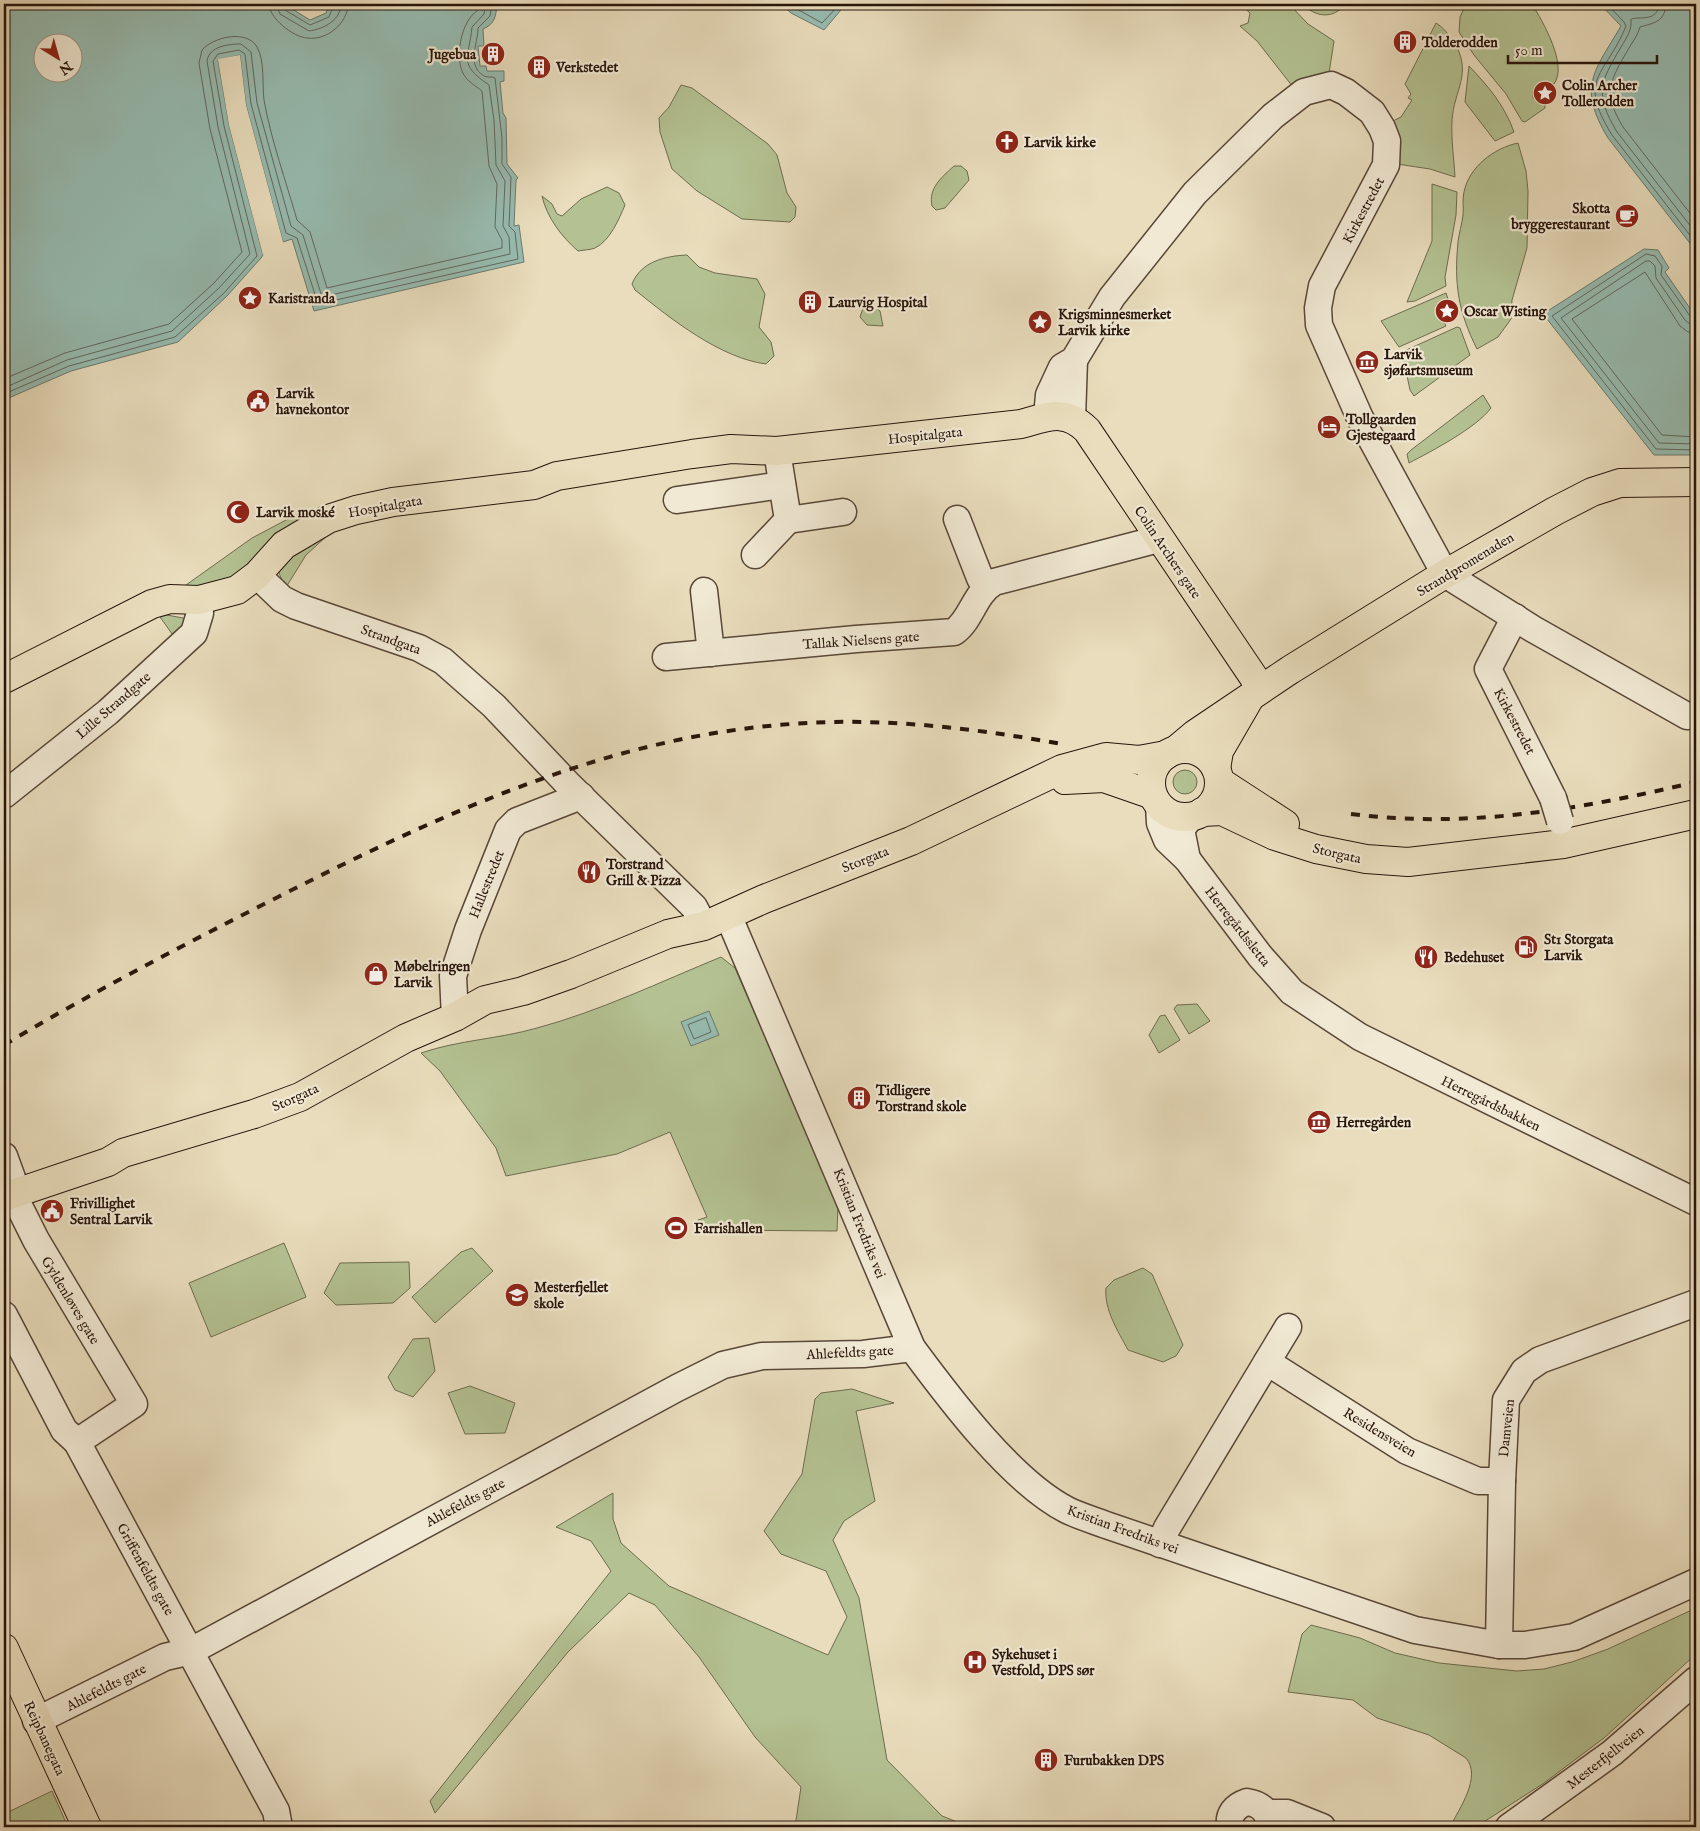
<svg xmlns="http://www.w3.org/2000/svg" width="1700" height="1831" viewBox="0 0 1700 1831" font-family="'IM FELL English',serif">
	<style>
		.green { fill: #b4c293; stroke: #6e6c4f }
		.water { fill: #97bcb1; stroke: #6b796f; fill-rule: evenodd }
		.pier { fill: #e9ddbd }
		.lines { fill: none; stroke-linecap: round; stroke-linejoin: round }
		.shore { stroke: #60685e; stroke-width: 1 }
		.minor-casing { stroke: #584738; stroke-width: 29 }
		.major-casing { stroke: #28150b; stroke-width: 30 }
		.minor { stroke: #f1e9d4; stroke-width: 26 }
		.major { stroke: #e9ddbd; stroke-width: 28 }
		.rail { stroke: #28150b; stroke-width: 4; stroke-dasharray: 9 9; stroke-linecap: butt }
		.minor-bridge-casing { stroke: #584738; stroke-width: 29; stroke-linecap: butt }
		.minor-bridge { stroke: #f1e9d4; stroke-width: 26 }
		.labels { text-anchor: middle; stroke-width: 4.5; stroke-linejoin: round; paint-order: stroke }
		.poi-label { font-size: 14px; font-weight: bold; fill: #28150b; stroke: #f1e9d4; text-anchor: start }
		.street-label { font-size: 14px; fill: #28150b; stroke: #f1e9d4 }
	</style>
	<rect width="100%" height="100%" fill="#e9ddbd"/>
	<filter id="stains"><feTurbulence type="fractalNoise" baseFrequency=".004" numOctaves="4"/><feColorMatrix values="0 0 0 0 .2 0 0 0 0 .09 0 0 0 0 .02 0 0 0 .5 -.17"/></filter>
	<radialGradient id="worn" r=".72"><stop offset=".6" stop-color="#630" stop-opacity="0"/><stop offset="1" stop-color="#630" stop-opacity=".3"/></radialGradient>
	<g class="green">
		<path d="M1240,4H1289L1308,24L1334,41L1329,73L1293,87L1257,41L1240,26L1248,23L1250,13Z"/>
		<path d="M1302,4H1346C1332,20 1316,17 1302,4Z"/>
		<path d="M1466,4H1532C1543,22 1568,65 1554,84L1541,83L1533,91V98L1545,103V108L1525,122L1522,121L1506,94L1474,55L1459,32L1460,17Z"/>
		<path d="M1436,23C1444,28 1448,34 1454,42C1473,73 1454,90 1452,120C1451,139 1454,159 1455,177L1430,169L1397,164L1393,121L1401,117L1412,100L1408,98L1411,94L1405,84Z"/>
		<path d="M1469,66C1488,86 1505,106 1514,132L1495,141L1465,102Z"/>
		<path d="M681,85L692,88L768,144L777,155L787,193L796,207L795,217L790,222L742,219L697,191L672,169L660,132L659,118L669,107Z"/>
		<path d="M1518,143L1526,171L1528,191L1527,248L1512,300L1511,319L1498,337L1477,349C1458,311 1454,284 1458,242C1459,233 1462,224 1463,215C1464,207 1462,200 1464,192C1469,167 1494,148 1518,143Z"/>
		<path d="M954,166H961L967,171L969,180L945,208L936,210L932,206C928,188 942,177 954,166Z"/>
		<path d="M1432,184L1457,192L1456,215L1445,277L1446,286L1415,301L1407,302L1432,241Z"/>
		<path d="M607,187L619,193L625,205C619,219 610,241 595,248C590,250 583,250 578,251C562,237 547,218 542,196L552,204L557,214L562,216L581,199Z"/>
		<path d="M687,255L699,267L715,273L757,279L765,294L759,327L771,342L774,356L766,364C720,358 671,319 635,290L632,284C641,261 666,256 687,255Z"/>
		<path d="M1446,293L1448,299L1436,305L1446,326L1399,347L1381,321Z"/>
		<path d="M871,304L880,311L883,326L867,325L860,317L863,308Z"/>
		<path d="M1457,327L1460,328L1470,355L1414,396L1410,390L1402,352Z"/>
		<path d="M1483,395L1491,408C1476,428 1432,451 1409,463L1407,454L1411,450Z"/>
		<path d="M305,510L318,514L239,578L192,588L186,585L252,538Z"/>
		<path d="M329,534L306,555L285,589L278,570L286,556Z"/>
		<path d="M167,615L183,618L186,623L175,638L160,617Z"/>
		<circle cx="1185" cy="782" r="12"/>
		<path d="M721,957L735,968L838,1205L837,1231L704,1230L698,1220L707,1217L670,1132L617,1154L506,1176L496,1148L440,1071L421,1053C459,1040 499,1039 537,1028C600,1011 660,982 721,957Z"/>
		<path d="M1197,1004L1210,1021L1189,1034L1174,1009L1177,1005Z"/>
		<path d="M1165,1015L1180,1040L1159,1053L1149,1035L1160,1016Z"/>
		<path d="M284,1243L306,1297L211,1337L189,1283Z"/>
		<path d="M472,1248L493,1271L435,1323L412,1297L461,1252Z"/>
		<path d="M409,1262L410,1288L393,1303L336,1305L324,1293L340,1263Z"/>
		<path d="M1143,1268L1152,1274L1183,1345L1176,1356L1163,1362L1128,1350C1118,1331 1104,1310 1106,1288L1114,1280Z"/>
		<path d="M429,1338L435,1371L413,1397L395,1390L388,1377L413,1339Z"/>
		<path d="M470,1386L515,1403L505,1433L465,1434L448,1393Z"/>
		<path d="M852,1389L894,1403L856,1411L875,1501L844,1521L833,1540L859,1598L887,1760L942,1816L970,1827H795L801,1787L755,1737L699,1657L655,1605L629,1593L568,1652L435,1813L430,1801L611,1571L591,1541L556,1527L613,1493V1519L621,1543L669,1586L828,1655L847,1617L826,1571L781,1554L764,1531L802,1474L815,1399L821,1393Z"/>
		<path d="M1696,1608V1654L1604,1738L1544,1783L1476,1827H1450C1459,1809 1482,1777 1466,1758L1429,1735L1377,1718L1353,1700L1288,1692L1302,1634L1311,1625L1360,1638L1395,1653L1439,1663L1517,1671L1544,1669L1572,1662L1608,1649Z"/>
		<path d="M52,1791L68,1827H4V1814Z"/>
	</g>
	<g class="water">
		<path d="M4,4H284L310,20L326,13L329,4H497C496,16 495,24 483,29L484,46H478L480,66H486L487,71H504V81L500,82L503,113L506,118L507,164L518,178L516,180L514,226L519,225L524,262L314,311L292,239L283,242L246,105L240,55L218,60L229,125L263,255L261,258L227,296L178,342L71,371L4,400ZM42,42H72V72H42Z"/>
		<path d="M781,4H846L824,30L791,13Z"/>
		<path d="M1600,4L1646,7L1648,4H1696V251L1608,138C1577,86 1594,72 1621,26Z"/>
		<path d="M1644,249L1658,250L1669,268L1665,272L1696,317V455H1654L1543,314Z"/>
		<path d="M709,1011L719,1035L691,1046L681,1022Z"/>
	</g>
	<path class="pier" d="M240,55L246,105L283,242L281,243L243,106L238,58L221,61L231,125L265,253L263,255L229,125L218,59Z"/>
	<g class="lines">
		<g class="shore">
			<path d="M269,4C269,18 293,37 307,38C327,41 348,23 348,4"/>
			<path d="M276,4L280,14L309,31C324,29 341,20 341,4"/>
			<path d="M282,4L285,10L310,25L329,17L334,4"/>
			<path d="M788,4L822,23L840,4"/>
			<path d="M1607,4L1624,22L1626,26C1606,76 1576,77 1612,135L1696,243"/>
			<path d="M1659,4C1657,22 1643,16 1631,19C1632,30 1627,37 1621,47C1600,83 1594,93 1617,132L1696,233"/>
			<path d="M1666,4C1665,22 1654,23 1640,27C1638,35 1633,41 1629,48C1610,81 1602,92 1623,127L1696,221"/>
			<path d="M1696,319L1690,316L1661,275L1662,266L1655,256L1646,254L1552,316L1656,449L1696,450"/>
			<path d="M1696,325L1690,324L1685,320L1656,278L1655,266L1650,261H1646L1561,318L1659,443L1696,444"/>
			<path d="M1696,333L1688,332L1680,326L1645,272L1572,319L1662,435L1696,437"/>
			<path d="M4,379L65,353L169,324L214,283L242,252L210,129L199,63L202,50C213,37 247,29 257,47C265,61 262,84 264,100C271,140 286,181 297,220L310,232L327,288L502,248V240L495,227L497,184L489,166L482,91C476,86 468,82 464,75C454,59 461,21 477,11L478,4"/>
			<path d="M4,388L67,360L172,331L219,288L250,254L218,127L207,61C209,46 229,44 241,44L251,52L257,103L291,226L303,235L322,297L510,254L509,237L503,226L505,181L496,165L494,120L489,85C457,63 469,59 472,27L484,14L485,4"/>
			<path d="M4,394L69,366L175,337L224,293L257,256L224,126L213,61L218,54L239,50L245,54L251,104L286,233L297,238L318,304L518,259L515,232L509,226L511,177L502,164V138L495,78C492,76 488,78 484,76C466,65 478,44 478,28L490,16L492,4"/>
			<path d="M706,1018L711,1032L694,1039L688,1025Z"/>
		</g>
		<g class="minor-casing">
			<g id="minor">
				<path d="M1047,417L1049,395L1062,367L1074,360L1112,297L1195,193L1273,116L1304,92L1331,85L1346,92L1372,112L1382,128L1387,141L1386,165L1322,286L1318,308L1319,325L1360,418L1445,574L1533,629L1687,716"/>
				<path d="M1072,418L1074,360"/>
				<path d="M777,451L788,520L843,512"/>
				<path d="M677,500L782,485"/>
				<path d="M957,519L980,578L986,587"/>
				<path d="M755,555L788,520"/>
				<path d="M257,575L282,599L296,606L419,648L443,661L494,706L567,783L694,907L704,926"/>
				<path d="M704,591L711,653"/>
				<path d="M1515,617L1488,669L1553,798"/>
				<path d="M666,657L856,639L954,632C972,619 974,594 994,582L1159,539"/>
				<path d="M4,795L108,712L194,633L200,613L199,600"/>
				<path d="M1159,805L1160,823L1167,840L1187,859L1260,956L1292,992L1360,1037L1696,1202"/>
				<path d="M1187,859L1181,829L1191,817"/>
				<path d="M728,915L912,1348C949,1398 1011,1481 1067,1510C1079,1516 1093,1520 1106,1525L1415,1630L1499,1645H1525L1574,1637L1696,1582"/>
				<path d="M455,1017L453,976L468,930L508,830L517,821L581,796"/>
				<path d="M4,1156L12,1178L6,1196L4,1195"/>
				<path d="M13,1194L36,1240L134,1404L77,1442"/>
				<path d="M4,1315L64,1430L77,1442L276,1811L279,1827"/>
				<path d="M1267,1362L1407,1451L1478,1481H1502"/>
				<path d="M1160,1544L1167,1528L1288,1327"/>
				<path d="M1499,1645L1502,1481L1506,1400L1524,1371L1540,1360L1696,1303"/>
				<path d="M36,1721L165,1657L191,1651L677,1388L723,1365L762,1356L863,1354L912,1348"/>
				<path d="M1267,1813H1287L1322,1827"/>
				<path d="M1230,1827C1228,1814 1235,1806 1247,1802C1261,1804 1270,1812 1269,1827"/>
				<path d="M1509,1827L1612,1753L1696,1680"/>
			</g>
		</g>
		<g class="major-casing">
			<g id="major">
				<path d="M4,679L152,604L170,599L199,600L237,590L257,575L284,545L328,519L356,510L393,502L534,485L557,476L692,454L731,449L777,451L1021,424C1047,417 1065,408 1087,430L1261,688"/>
				<circle cx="1185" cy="783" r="34"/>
				<path d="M1176,750L1195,734L1290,670L1445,574L1555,511L1592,492L1620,483L1696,482"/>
				<path d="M1216,769L1219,751L1248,701"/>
				<path d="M1065,780L1104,778L1153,795"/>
				<path d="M1219,781L1285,824"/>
				<path d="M1202,812L1222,811L1275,836L1316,849L1366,859L1408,862L1563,844L1696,814"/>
				<path d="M4,1197L108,1162L123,1153L254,1114L300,1097L406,1038L455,1017L485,1000L523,991L571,974L668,934L704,926L764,899L911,841L1062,769L1106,757L1139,760L1166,755"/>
				<path d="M4,1648L87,1827"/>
			</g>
		</g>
		<use href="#minor" class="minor"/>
		<use href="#major" class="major"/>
		<g class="rail">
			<path d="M1351,814C1468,829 1582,809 1696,782"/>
			<path d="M4,1045C93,992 185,944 278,897C441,814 607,737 791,724C883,717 972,728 1062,744"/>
		</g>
		<g class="minor-bridge-casing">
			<path id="minor-bridge" d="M1553,798L1560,821"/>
		</g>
		<use href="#minor-bridge" class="minor-bridge"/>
	</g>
	<defs>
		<g id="building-disc" transform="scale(1.25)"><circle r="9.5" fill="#8f2418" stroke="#f1e9d4"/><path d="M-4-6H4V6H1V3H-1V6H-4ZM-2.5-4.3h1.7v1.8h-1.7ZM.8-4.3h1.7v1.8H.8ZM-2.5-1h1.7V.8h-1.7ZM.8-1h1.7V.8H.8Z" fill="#fff"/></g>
		<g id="sight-disc" transform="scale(1.25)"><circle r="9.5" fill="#8f2418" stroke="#f1e9d4"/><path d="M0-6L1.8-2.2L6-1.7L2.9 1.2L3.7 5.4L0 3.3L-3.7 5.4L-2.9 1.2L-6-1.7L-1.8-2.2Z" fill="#fff"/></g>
		<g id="church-disc" transform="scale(1.25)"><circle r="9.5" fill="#8f2418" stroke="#f1e9d4"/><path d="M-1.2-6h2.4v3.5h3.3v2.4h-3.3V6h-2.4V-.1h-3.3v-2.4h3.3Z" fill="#fff"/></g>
		<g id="cafe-disc" transform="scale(1.25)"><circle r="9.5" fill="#8f2418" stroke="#f1e9d4"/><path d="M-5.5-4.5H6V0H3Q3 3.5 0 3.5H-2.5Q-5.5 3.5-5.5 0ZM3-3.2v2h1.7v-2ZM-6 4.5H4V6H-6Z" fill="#fff"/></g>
		<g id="museum-disc" transform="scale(1.25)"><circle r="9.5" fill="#8f2418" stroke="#f1e9d4"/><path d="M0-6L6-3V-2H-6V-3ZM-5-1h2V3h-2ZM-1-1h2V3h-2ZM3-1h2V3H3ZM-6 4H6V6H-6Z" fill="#fff"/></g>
		<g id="civic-disc" transform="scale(1.25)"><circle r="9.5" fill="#8f2418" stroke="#f1e9d4"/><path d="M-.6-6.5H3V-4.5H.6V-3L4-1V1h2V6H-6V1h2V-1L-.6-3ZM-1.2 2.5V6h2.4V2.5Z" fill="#fff"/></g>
		<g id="hotel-disc" transform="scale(1.25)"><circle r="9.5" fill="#8f2418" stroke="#f1e9d4"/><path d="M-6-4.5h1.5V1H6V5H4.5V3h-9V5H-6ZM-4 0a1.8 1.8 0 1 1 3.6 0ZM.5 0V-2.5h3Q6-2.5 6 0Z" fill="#fff"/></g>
		<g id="mosque-disc" transform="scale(1.25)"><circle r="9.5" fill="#8f2418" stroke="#f1e9d4"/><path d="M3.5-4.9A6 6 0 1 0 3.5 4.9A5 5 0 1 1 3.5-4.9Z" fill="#fff"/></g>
		<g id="restaurant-disc" transform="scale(1.25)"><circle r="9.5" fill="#8f2418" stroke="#f1e9d4"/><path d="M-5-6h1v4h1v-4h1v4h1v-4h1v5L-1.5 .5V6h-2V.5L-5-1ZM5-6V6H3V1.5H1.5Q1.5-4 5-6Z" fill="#fff"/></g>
		<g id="fuel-disc" transform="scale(1.25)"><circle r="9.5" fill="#8f2418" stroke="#f1e9d4"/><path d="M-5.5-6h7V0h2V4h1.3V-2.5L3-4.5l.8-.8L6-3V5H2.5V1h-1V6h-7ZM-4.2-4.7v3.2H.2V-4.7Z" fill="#fff"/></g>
		<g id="shop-disc" transform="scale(1.25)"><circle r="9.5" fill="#8f2418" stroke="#f1e9d4"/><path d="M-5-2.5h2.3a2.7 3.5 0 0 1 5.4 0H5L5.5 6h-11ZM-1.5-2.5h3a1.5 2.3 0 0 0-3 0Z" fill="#fff"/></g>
		<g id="stadium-disc" transform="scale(1.25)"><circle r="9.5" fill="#8f2418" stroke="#f1e9d4"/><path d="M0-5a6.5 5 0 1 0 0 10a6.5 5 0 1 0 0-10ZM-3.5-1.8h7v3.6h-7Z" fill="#fff"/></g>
		<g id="school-disc" transform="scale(1.25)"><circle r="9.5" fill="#8f2418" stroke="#f1e9d4"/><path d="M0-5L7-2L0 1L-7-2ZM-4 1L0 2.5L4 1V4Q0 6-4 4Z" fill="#fff"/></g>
		<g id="hospital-disc" transform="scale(1.25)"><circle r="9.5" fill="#8f2418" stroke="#f1e9d4"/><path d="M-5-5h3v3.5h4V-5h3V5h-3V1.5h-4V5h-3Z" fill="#fff"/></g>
	</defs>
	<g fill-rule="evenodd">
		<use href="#building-disc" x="1405" y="42"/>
		<use href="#building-disc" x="493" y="54"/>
		<use href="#building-disc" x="539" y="67"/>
		<use href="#sight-disc" x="1545" y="93"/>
		<use href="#church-disc" x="1007" y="142"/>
		<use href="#cafe-disc" x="1627" y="216"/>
		<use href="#sight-disc" x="250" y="298"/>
		<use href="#building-disc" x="810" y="302"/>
		<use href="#sight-disc" x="1447" y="311"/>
		<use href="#sight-disc" x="1040" y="322"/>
		<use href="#museum-disc" x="1367" y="362"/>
		<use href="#civic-disc" x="258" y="401"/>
		<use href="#hotel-disc" x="1329" y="427"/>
		<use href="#mosque-disc" x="238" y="512"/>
		<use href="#restaurant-disc" x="589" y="872"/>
		<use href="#fuel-disc" x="1526" y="947"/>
		<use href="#restaurant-disc" x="1426" y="957"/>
		<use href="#shop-disc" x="376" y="974"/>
		<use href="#building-disc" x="859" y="1098"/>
		<use href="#museum-disc" x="1319" y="1122"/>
		<use href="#civic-disc" x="52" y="1211"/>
		<use href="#stadium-disc" x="676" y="1228"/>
		<use href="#school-disc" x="517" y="1295"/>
		<use href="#hospital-disc" x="975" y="1662"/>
		<use href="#building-disc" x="1046" y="1760"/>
	</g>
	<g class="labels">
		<g class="poi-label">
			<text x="1422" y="47">Tolderodden</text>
			<text x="476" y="59" text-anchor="end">Jugebua</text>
			<text x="556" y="72">Verkstedet</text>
			<text x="1562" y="90">Colin Archer<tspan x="1562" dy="16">Tollerodden</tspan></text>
			<text x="1024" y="147">Larvik kirke</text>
			<text x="1610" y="213" text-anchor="end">Skotta<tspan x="1610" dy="16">bryggerestaurant</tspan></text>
			<text x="268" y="303">Karistranda</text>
			<text x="828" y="307">Laurvig Hospital</text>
			<text x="1464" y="316">Oscar Wisting</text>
			<text x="1058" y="319">Krigsminnesmerket<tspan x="1058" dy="16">Larvik kirke</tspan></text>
			<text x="1384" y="359">Larvik<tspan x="1384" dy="16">sjøfartsmuseum</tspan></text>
			<text x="276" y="398">Larvik<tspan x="276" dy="16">havnekontor</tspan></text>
			<text x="1346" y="424">Tollgaarden<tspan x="1346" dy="16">Gjestegaard</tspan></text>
			<text x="256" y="517">Larvik moské</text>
			<text x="606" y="869">Torstrand<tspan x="606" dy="16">Grill &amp; Pizza</tspan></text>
			<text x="1544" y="944">St1 Storgata<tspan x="1544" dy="16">Larvik</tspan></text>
			<text x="1444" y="962">Bedehuset</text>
			<text x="394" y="971">Møbelringen<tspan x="394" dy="16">Larvik</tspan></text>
			<text x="876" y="1095">Tidligere<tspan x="876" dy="16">Torstrand skole</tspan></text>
			<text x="1336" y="1127">Herregården</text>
			<text x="70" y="1208">Frivillighet<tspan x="70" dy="16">Sentral Larvik</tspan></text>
			<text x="694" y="1233">Farrishallen</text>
			<text x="534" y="1292">Mesterfjellet<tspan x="534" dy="16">skole</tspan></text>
			<text x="992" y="1659">Sykehuset i<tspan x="992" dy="16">Vestfold, DPS sør</tspan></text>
			<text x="1064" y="1765">Furubakken DPS</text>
		</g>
		<g class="street-label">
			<text transform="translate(1363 210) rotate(-62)" y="5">Kirkestredet</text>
			<text transform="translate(925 435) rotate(-6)" y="5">Hospitalgata</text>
			<text transform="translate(385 506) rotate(-10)" y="5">Hospitalgata</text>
			<text transform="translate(1168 552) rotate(56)" y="5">Colin Archers gate</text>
			<text transform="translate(1465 564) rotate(-31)" y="5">Strandpromenaden</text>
			<text transform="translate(391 639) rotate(20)" y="5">Strandgata</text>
			<text transform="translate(861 640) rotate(-4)" y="5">Tallak Nielsens gate</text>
			<text transform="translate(113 705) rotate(-41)" y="5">Lille Strandgate</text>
			<text transform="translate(1515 721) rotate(62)" y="5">Kirkestredet</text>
			<text transform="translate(1337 853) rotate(13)" y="5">Storgata</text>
			<text transform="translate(865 859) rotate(-22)" y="5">Storgata</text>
			<text transform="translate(486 884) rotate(-68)" y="5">Hallestredet</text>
			<text transform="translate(1238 926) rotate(52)" y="5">Herregårdssletta</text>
			<text transform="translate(295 1097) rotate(-24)" y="5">Storgata</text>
			<text transform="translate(1491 1103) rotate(26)" y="5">Herregårdsbakken</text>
			<text transform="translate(860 1223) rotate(68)" y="5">Kristian Fredriks vei</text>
			<text transform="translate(71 1300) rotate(59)" y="5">Gyldenløves gate</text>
			<text transform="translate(850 1352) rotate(-3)" y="5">Ahlefeldts gate</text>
			<text transform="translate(1506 1428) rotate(-84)" y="5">Damveien</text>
			<text transform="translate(1380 1432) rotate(31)" y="5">Residensveien</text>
			<text transform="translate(465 1502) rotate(-28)" y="5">Ahlefeldts gate</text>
			<text transform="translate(1123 1529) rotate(20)" y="5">Kristian Fredriks vei</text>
			<text transform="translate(146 1569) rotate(61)" y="5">Griffenfeldts gate</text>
			<text transform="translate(106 1687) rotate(-27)" y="5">Ahlefeldts gate</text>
			<text transform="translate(45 1738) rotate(65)" y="5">Reipbanegata</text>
			<text transform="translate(1605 1757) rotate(-38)" y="5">Mesterfjellveien</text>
		</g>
	</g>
	<rect width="1700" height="1831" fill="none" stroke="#e9ddbd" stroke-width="20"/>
	<rect x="5" y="5" width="1690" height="1821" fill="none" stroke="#28150b" stroke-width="2.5"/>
	<rect x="10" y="10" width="1680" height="1811" fill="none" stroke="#28150b"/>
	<g transform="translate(58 58) rotate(143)"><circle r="24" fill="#f1e9d4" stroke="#a19484"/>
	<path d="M0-4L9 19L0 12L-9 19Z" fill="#8f2418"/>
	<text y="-8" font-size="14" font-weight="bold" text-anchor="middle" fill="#28150b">N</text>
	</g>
	<path d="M1508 55v8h149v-8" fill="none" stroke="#28150b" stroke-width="2.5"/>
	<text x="1515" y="55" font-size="15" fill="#28150b" stroke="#f1e9d4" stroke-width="4" paint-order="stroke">50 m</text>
	<rect width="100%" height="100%" filter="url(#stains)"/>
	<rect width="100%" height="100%" fill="url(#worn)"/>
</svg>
